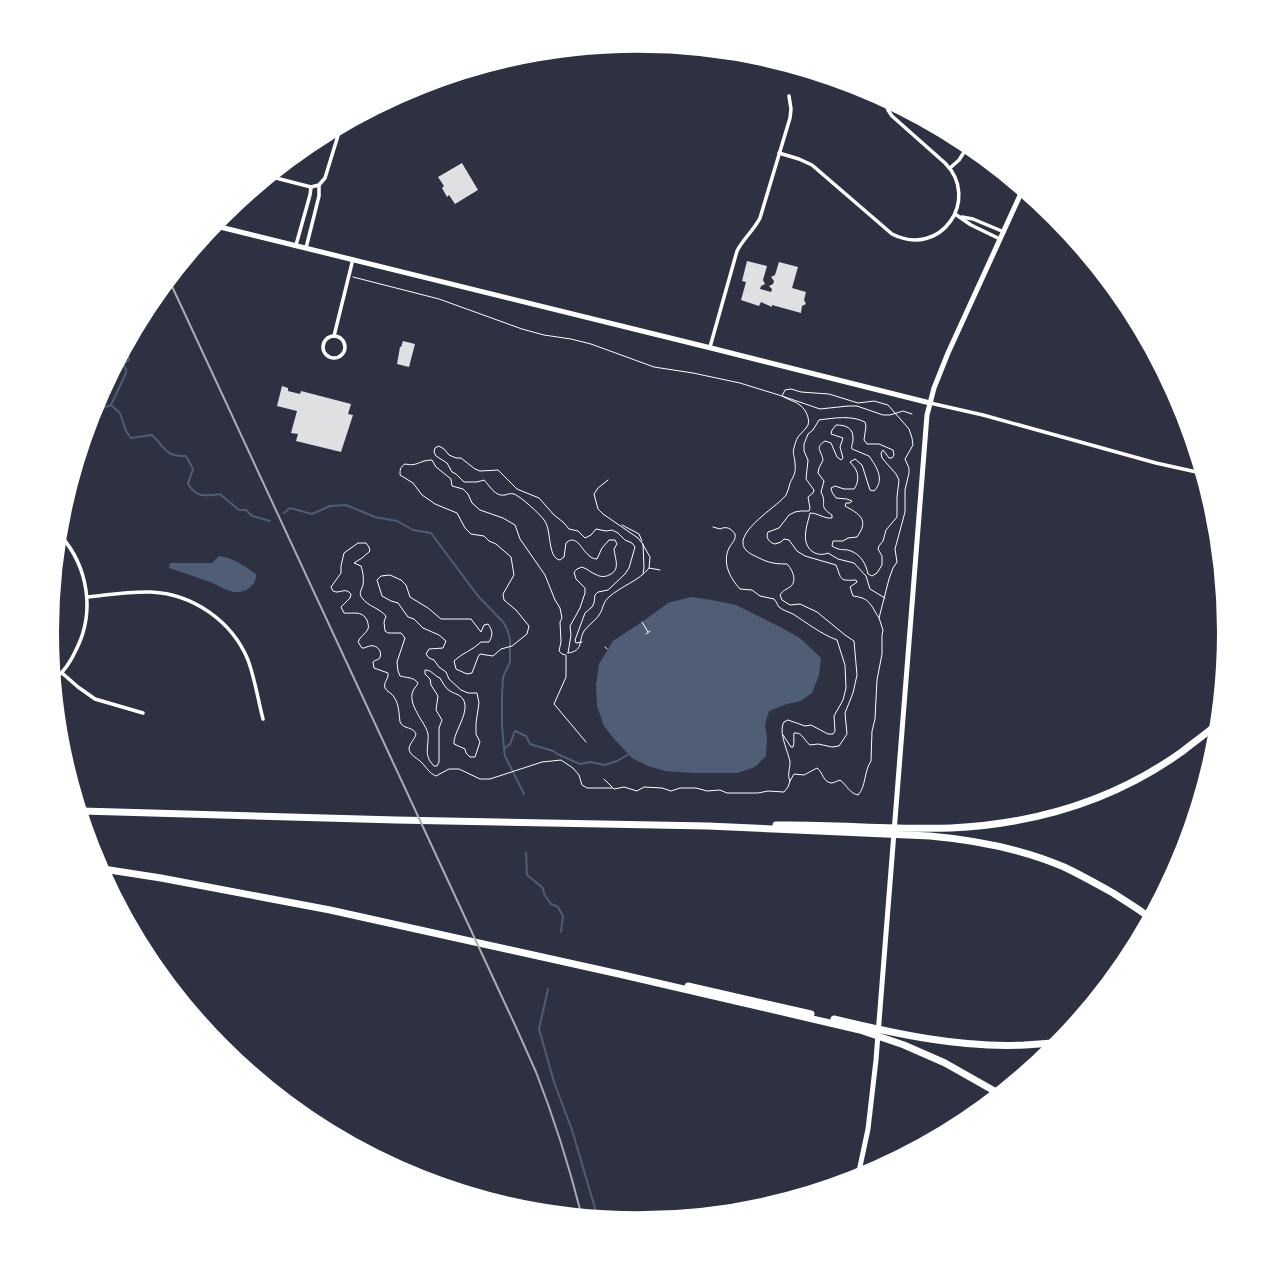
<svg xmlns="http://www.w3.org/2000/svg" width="1277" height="1264" viewBox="0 0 1277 1264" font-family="'Noto Serif',serif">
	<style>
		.water { fill: #4f5d75 }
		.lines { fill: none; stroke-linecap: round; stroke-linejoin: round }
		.stream { stroke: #4f5d75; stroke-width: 2 }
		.building { fill: #e0e0e3 }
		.path { stroke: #fff; stroke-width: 1 }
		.minor { stroke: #fff; stroke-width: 3.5 }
		.secondary { stroke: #fff; stroke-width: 5 }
		.motorway { stroke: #fff; stroke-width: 7 }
		.rail { stroke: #abadb3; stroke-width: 2 }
		.rim { fill: none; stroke: #fff; stroke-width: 2 }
	</style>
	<rect width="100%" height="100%" fill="#2d3142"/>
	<g class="water">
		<path d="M219,556C234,558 244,566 256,574C257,585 246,593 236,592C227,592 218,585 210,582C197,577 183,573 169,568L170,563H212Z"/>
		<path d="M691,597L712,600L736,605L782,628L800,638L821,658L819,675L812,693L801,701L787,704L769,711L765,725L767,738L766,756L755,767L738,773H693L665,771L648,766L632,758L615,740L604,726L597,706L596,685L599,664L613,641L642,622L668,603Z"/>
	</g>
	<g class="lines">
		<g class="stream">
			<path d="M134,336L138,334L137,331"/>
			<path d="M132,341L130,347L127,350L129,360L123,364L126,369V373L111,405L120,413L126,431L131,438L152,435C166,448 165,457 186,456L193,469L188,484C197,498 204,496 220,494L239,510H246L252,516L270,521"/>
			<path d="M95,411L111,405"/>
			<path d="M284,513L290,508L312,514L330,506L346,505L375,517L397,521L413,530L431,533L478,596L503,622L507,629L510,639V662L503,677L502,696V725L504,749L505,756L524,794"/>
			<path d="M504,749L510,744L515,731L526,736L530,744L553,751L557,754L580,764L590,762L605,765L617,761L629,754"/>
			<path d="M526,853L527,875L543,888L544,894L551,904L558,907L560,911L563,916L561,932"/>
			<path d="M548,989L539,1029L554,1082L572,1130L597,1215"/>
		</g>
	</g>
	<g class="building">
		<path d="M462,163L478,190L455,204L449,195L447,197L442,188L444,186L438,177Z"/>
		<path d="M747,261L767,266L763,280L765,284L761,286L760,289L771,292L772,289L769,286L773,284L774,281L771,277L775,275L779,262L798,267L792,288L806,292L804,300L806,304L802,306L801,313L772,305V307L761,302L759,306L741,300L746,282L742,281Z"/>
		<path d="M403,341L415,344L409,367L397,364L400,347H401Z"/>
		<path d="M282,386L288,388V391L300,394L301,391L351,404L348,414L353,415L341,452L296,441L298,434L291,433L297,411L277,406Z"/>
	</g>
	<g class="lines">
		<g class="path">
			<path d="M353,277L439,299L522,329L544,335L571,339L591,344L654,367L693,373L740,383L782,396L820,409L848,406H857L883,415H890L903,411L912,414"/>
			<path d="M608,480L598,488L594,494L598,509L603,514L638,538L642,543L650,557L649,568"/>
			<path d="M622,525L639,534L642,541"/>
			<path d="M643,544L644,568L643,573"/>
			<path d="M879,618C870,604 870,598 853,596L850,587L857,582L856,580C839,581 842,580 836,565L805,556L797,551L789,540L784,539L781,542L775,544C770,543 765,538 768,532L779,528L789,515L795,512L801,511H809L810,508L808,497L813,493L814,490L806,479L808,460L804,451V444L808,434L813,430L819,420C834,418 851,415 865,422L866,426L864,440L867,444H879L893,450L894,455L892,458H889L883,450L881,453L882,458L896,474L899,480L897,497V517L886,530L883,541L879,546L878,549L882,556V565L877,573L872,576L868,574C866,564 861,555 851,551C843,548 842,552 832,546L833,541H843L848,538L857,537C870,519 859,514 845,506L846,503H850L852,501L847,499L836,498L832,492L831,488L835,486L844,489H854C858,484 859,476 856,470C855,467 852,465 850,462L855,459L862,465L870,490L874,491C885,480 877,467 869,456L852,449C851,445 853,443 853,440C854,428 846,425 836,425L832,430L831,434L843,438L840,447L843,458L841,460L837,457L831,443L825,441C814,448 822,451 823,460L819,468L818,473L824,481L821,492C828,505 817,505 832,515V518C824,519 818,513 810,513C807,526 800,543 813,552C818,555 823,555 828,553L838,559L854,563L866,576L870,589L885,598"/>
			<path d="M642,622L648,632"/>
			<path d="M646,634L650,631"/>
			<path d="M605,647L607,649"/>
			<path d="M568,653L571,635L570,626L580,608L585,593V588L576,579L574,572L577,569L582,567C588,569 591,573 597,575C601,577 605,577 609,575C621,570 615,559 614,549L617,544L615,540H609L602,548L597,559C583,559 579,531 566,543L564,557L560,560C547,558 552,529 544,520C540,514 520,496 514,494C511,493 508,494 505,495C495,497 490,486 484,480L477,482H464L456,474L452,472L447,463L436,456L434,452L435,448L439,446L444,449L449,455L456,458H461L475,469L480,471L498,470L517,489L539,498L554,515L563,522L569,529L578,531L585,538L591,535L596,529L606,531L612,530L618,533L625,540L632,543L635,547L629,568L625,574L608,590L598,592L595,595L594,603L592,607L585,613L575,640L576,643L582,642"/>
			<path d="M568,653C584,651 578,641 584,631C589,624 597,620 601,612C603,607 604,601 609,597C621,586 639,581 649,568L660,570"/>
			<path d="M566,655L562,654L559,651L561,642L560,622L562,618L560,608L555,600L545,575L520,539L515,525L503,518L480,510L472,503L468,494L463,489L452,486L451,479L436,467L432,460C419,460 418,467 405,464C400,467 400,470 400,475L413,483L422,495L428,499L435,504L457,513L465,528L471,534L484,536L489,541L496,544L511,557L514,575L503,594L504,600L516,610L529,626L527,634L512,646L501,649L493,656L480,654L478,657L472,673L467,674L456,669L454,661C462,653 473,650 481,642H489C493,635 493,631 488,624L484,625L481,632L471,619H441L428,608L410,597L406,585L401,580L390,575L381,576L377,580L382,596L391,601L398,603L408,617L414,619L423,628L439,635L446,641L443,648L429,649L426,654L429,658L434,660L439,667L446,672L449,679L461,690L468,693H477L479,703L476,723V734L480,742L475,757H470L466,753L465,749L454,744C453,732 471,712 463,699C459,694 455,694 450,691C445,688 443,683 440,678C434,676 432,670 425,670V674L430,679L431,685L438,696L436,710L442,720L439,728V762L437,766H434C423,755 429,747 428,734C426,723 407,705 413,691C414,688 417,686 418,683C414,677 407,678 400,676L398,671L397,662L405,638L401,633H388L385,631L384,622L386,616C379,608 368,606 363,599C358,594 361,591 363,585C364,579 363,571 361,566L354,563L362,558L370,551L369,547L366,543H358L344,553L341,566V573L331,587L333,591L336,592C342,592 346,588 351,594L350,598L341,607L344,613C352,614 362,610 367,620C368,623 369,627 368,629C365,635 360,636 358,642L362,648H364C367,647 370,645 374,646C379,647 383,654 379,659C377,660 375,660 373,662L374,668L388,673C389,679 383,682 385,688C387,692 392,693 394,697C399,704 399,714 400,722C404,730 413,726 416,734C415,739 409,744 409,749C410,756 418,758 422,763C427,768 429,773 436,776L449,769H459L480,779H490L542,762L561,760L573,768L579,775L582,785L587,788H612"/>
			<path d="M566,656V677L554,704L586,742"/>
			<path d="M783,735L791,747H793C795,742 793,738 794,733C803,732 804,741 810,745L818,744L832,747L839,746L847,734L845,713L853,693L857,675L854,641L845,635L817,612L800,604L790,605L782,600L780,595C783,590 786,590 790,587C798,581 792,569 787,564C771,564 767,562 753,555C720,539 778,507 786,495C788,491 789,487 790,483C794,475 796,473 795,463C795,458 792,453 794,448C795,444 796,440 798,437C801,433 806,429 808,425C810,419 806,410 801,406C796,401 788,400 782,396L785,390L791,389L801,392L829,394L858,403L874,401L888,405L909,429L912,438L913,445L905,459L909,468V473L905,490V512L895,549L897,562L893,568L889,579L879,618L883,630L882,635V654L877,680L875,719L872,731L871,761C864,771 866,787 858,795C849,793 847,785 840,780C837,781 834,783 831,783C823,782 823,772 817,768L804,775L794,774L790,781"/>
			<path d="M604,779L614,789L624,787L637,791L644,787L662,788L671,791L680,788H696L707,791L720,790L727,793H758L768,791L784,792L788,787L790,781C787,775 790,769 790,762C788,751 778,732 784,722L788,720L805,726L811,725L828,734H833L835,731L834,716L843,700L846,688L845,665L837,640C821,634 807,623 793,614C789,612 782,610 779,607C777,605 777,602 774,599L760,596L752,590L740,589C730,578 722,563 729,548C732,543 736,540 735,534C731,528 726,526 720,529L713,527"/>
		</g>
		<g class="minor">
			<path d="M779,153L799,159L812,165L892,234C941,259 981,199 945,163L892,116L888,110L886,102"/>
			<path d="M950,168L959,160L968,146"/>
			<path d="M272,177L311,187L319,185L325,178L340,129"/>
			<path d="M955,214L971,225L1000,239"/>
			<path d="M962,217L973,219L1004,232"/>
			<path d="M296,245L310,195L311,187"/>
			<path d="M306,248L319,196V185"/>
			<circle cx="334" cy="347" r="11"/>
			<path d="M334,336L353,259"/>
			<path d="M710,347L737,251C743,239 754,230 760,218L790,118L791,109L789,96"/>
			<path d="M930,403L983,415L1156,463L1201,473"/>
			<path d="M87,597C108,595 130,591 151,592C193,594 232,621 248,660C255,679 258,700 263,719"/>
			<path d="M62,673L78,687L95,699L143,713"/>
			<path d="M56,678C66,670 72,659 77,648C95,611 88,567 61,536"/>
		</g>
		<g class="secondary">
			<path d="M216,226L715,349L930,403"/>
			<path d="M858,1176L868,1129L876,1060L927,415L934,388L948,353L1022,191"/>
		</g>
		<g class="motorway">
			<path d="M82,811L396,820L708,826L930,836C975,840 1022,849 1064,867C1081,875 1097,884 1113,893C1125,901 1137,908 1149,917"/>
			<path d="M776,825C834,824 893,830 951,828C1035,824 1115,800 1183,751C1194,742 1206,734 1216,725"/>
			<path d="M103,869L161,878L330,910L619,974L860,1030L904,1045L945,1063L998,1093"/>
			<path d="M688,986L811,1014"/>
			<path d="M834,1019C897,1034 960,1048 1024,1045C1035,1044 1047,1044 1058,1042"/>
		</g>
		<path class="rail" d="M170,282L508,1010C518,1031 527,1052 536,1072C554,1118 569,1166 581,1213"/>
	</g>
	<path d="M0 0H1277V1264H0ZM58 632a580 580 0 1 1 1160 0a580 580 0 1 1-1160 0Z" fill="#fff" fill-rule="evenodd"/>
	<path class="rim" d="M58 632a580 580 0 1 1 1160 0a580 580 0 1 1-1160 0Z"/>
</svg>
